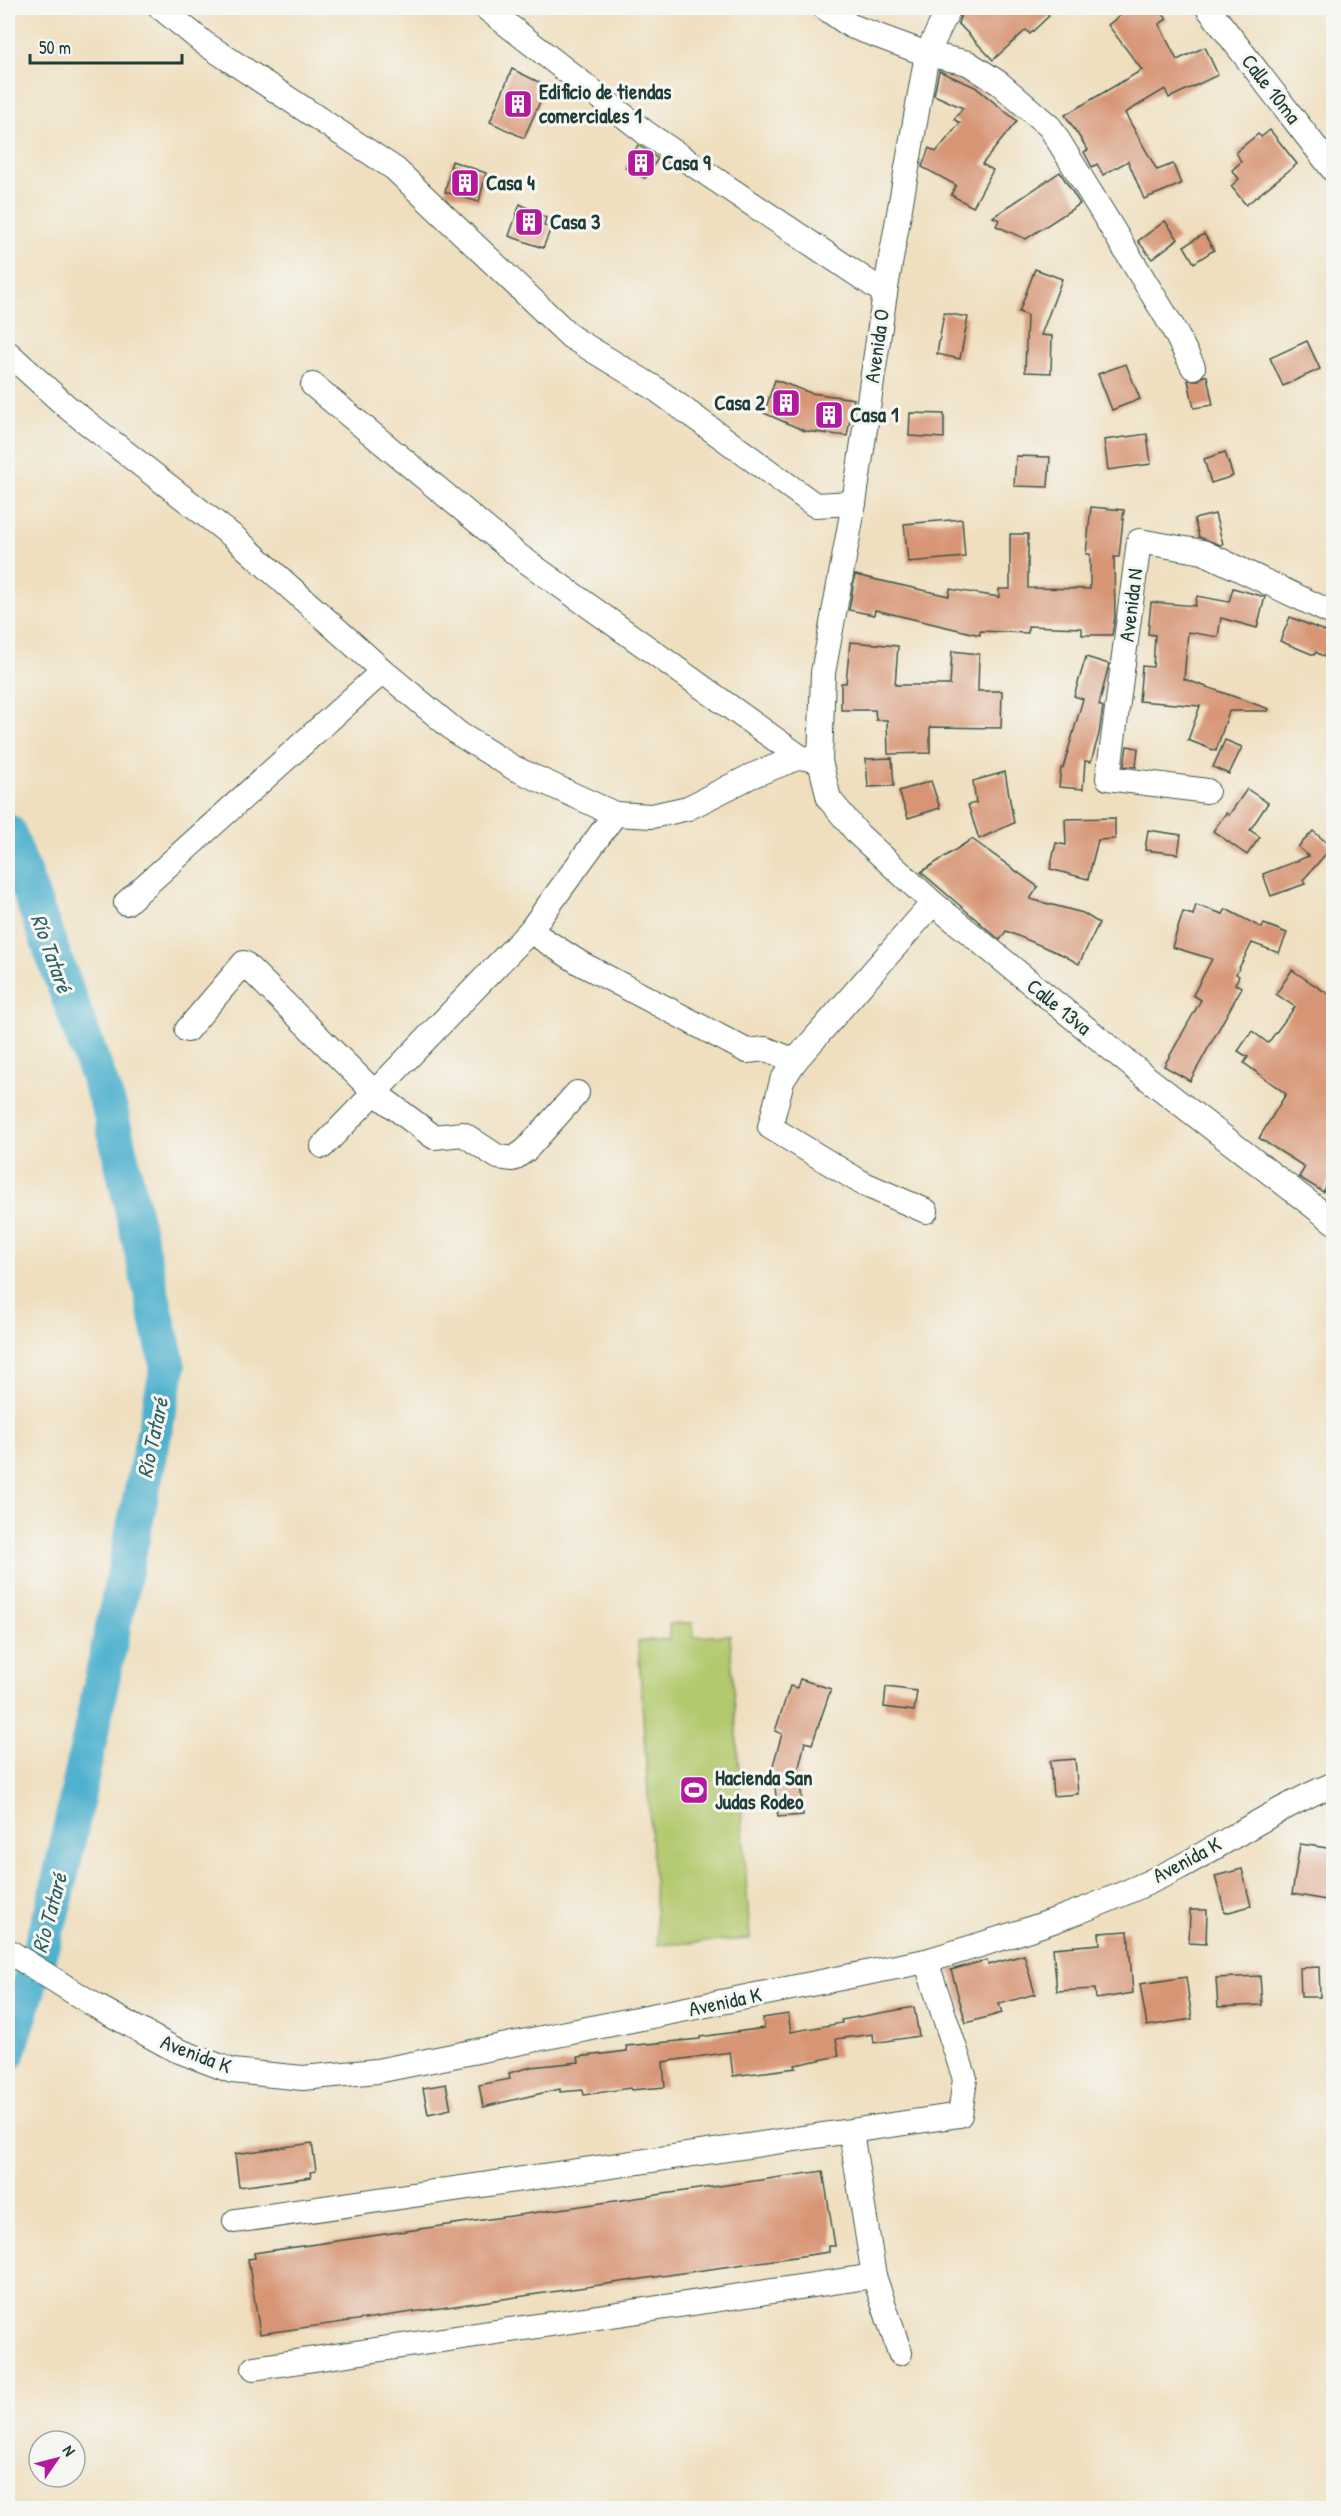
<svg xmlns="http://www.w3.org/2000/svg" width="1341" height="2516" viewBox="0 0 1341 2516" font-family="'Patrick Hand',sans-serif">
	<style>
		.green { fill: #b3c96e; stroke: #698351; stroke-width: 1.5 }
		.lines { fill: none; stroke-linecap: round; stroke-linejoin: round }
		.river { stroke: #4fb1ce; stroke-width: 36 }
		.building { fill: #d79575 }
		.street-casing { stroke: #3e5549; stroke-width: 26 }
		.street { stroke: #fff; stroke-width: 24 }
		.labels { text-anchor: middle; stroke-width: 6; stroke-linejoin: round; paint-order: stroke }
		.street-label { font-size: 21px; fill: #1f3d34; stroke: #f6f6f2 }
		.poi-label { font-size: 21px; font-weight: bold; fill: #1f3d34; stroke: #f6f6f2; text-anchor: start }
		.water-label { font-size: 22px; font-style: italic; fill: #2d6062; stroke: #f6f6f2 }
	</style>
	<rect width="100%" height="100%" fill="#f6f6f2"/>
	<filter id="ink" filterUnits="userSpaceOnUse"><feTurbulence type="fractalNoise" baseFrequency=".0167" numOctaves="2"/><feDisplacementMap in="SourceGraphic" scale="12" xChannelSelector="R" yChannelSelector="G"/><feConvolveMatrix kernelMatrix="1 2 1 2 8 2 1 2 1" color-interpolation-filters="sRGB"/></filter>
	<filter id="wash" filterUnits="userSpaceOnUse"><feTurbulence type="fractalNoise" baseFrequency=".008" numOctaves="4" result="noise"/><feDisplacementMap in="SourceGraphic" scale="24" xChannelSelector="R" yChannelSelector="G"/><feGaussianBlur stdDeviation="1.35" result="paint"/><feColorMatrix in="noise" values="0 0 0 0 0 0 0 0 0 0 0 0 0 0 0 0 0 1.4 0 .05"/><feComposite in="paint" operator="in"/></filter>
	<g filter="url(#wash)">
		<rect width="100%" height="100%" fill="#efdfbf"/>
		<path class="green" d="M681,1623H693L694,1637L730,1635L750,1939L658,1945L638,1641L670,1639L669,1624Z"/>
		<g class="lines">
			<path class="river" d="M8,832L110,1110L168,1367L55,1902L8,2053"/>
		</g>
		<g id="blocks">
			<g class="building">
				<path d="M967,8H1041L1049,16L1030,34L1026,30L993,60L958,23L962,12Z"/>
				<path d="M1130,8H1158L1167,19L1159,24L1177,60L1205,47L1218,75L1169,98L1165,89L1125,113L1157,170L1173,164L1181,184L1144,199L1128,161L1103,175L1097,164L1092,167L1084,152L1088,150L1065,115L1142,70L1108,25Z"/>
				<path d="M512,69L547,86L524,138L490,122Z"/>
				<path d="M939,71L975,87L1017,121L982,164L993,170L973,207L951,195L956,185L922,167L929,148L936,152L960,123L954,119L963,108L934,95Z"/>
				<path d="M1270,130L1297,164L1246,205L1231,186L1239,179L1232,170L1241,162L1236,152L1258,134L1261,137Z"/>
				<path d="M638,145L658,159L645,178L625,168Z"/>
				<path d="M452,161L486,173L479,202L445,192Z"/>
				<path d="M1060,172L1080,204L1026,239L996,226L999,220L993,217Z"/>
				<path d="M520,204L546,218L544,226L551,228L543,248L509,236Z"/>
				<path d="M1165,221L1178,239L1152,259L1138,241Z"/>
				<path d="M1204,234L1214,250L1194,263L1184,246Z"/>
				<path d="M1035,269L1062,279L1041,335L1052,336L1051,373L1025,372L1027,315L1019,312Z"/>
				<path d="M944,313L968,317L960,359L937,354Z"/>
				<path d="M1307,341L1320,369L1283,386L1270,358Z"/>
				<path d="M1126,364L1140,399L1112,410L1098,374Z"/>
				<path d="M1203,376H1207L1213,405L1194,408L1188,380H1199Z"/>
				<path d="M775,380L811,393L854,399L847,436L805,431L764,413Z"/>
				<path d="M910,413L944,414V438L909,436Z"/>
				<path d="M1147,434L1151,464L1108,470L1104,440Z"/>
				<path d="M1225,452L1233,476L1211,483L1204,459Z"/>
				<path d="M1016,456L1050,457L1048,487L1014,486Z"/>
				<path d="M1091,507L1124,510L1119,557H1114L1115,617L1112,635H1082V628L1028,626V633L980,631V635L875,610L874,615L849,610L855,575L949,596L950,589L999,597V589H1010V534H1028V588L1090,589V554H1086Z"/>
				<path d="M1215,514L1223,544L1220,545L1199,537L1194,519Z"/>
				<path d="M962,519L965,557L908,562L904,524Z"/>
				<path d="M1233,588L1265,597L1257,628L1221,618L1218,637L1188,632L1184,679L1269,709L1268,711H1229L1216,751L1188,740L1200,706L1139,701L1142,666L1153,667L1155,635L1148,634L1151,602L1195,606L1197,596L1229,602Z"/>
				<path d="M1290,617L1334,635V663L1316,652L1314,655L1280,641Z"/>
				<path d="M850,642L898,646L895,685H950L952,651L979,654L978,691H1002L1001,728L930,727V753L888,754L887,720H876L875,710H841V683H846Z"/>
				<path d="M1086,657L1109,664L1099,705L1103,707L1099,734L1091,762L1085,761L1083,789L1059,787L1061,768H1063L1083,699L1074,696Z"/>
				<path d="M1225,740L1242,747L1229,774L1213,767Z"/>
				<path d="M1127,746L1138,748L1136,767L1124,766Z"/>
				<path d="M892,758L894,786L868,787L866,759Z"/>
				<path d="M1005,772L1014,823L979,839L968,805L976,803L973,781Z"/>
				<path d="M931,781L940,808L908,818L899,791Z"/>
				<path d="M1247,789L1268,803L1250,830L1260,837L1247,855L1213,831L1226,813L1229,815Z"/>
				<path d="M1115,818V839L1098,840L1088,879L1050,869L1056,843L1066,845L1065,819Z"/>
				<path d="M1148,830L1181,835L1178,854L1145,850Z"/>
				<path d="M1313,831L1332,847L1303,880L1305,884L1271,896L1263,874L1309,856L1298,847Z"/>
				<path d="M972,839L1038,887L1030,899L1083,913L1099,923L1079,964L1063,955L1006,931L1000,940L921,872Z"/>
				<path d="M1196,905L1223,914L1226,909L1262,928L1264,924L1287,933L1279,953L1252,943L1236,974L1239,976L1235,984L1242,987L1190,1081L1164,1066L1201,1000L1193,995L1212,959L1172,947L1183,912L1193,915Z"/>
				<path d="M1292,970L1334,998V1173L1323,1192L1299,1177L1305,1167L1259,1138L1286,1094L1244,1063L1248,1057L1238,1051L1252,1031L1268,1043L1295,1007L1276,994Z"/>
				<path d="M800,1679L831,1689L812,1744L805,1742L799,1767L803,1815L778,1817L773,1765L782,1734L775,1731L790,1686L797,1688Z"/>
				<path d="M886,1687L917,1691L914,1711L884,1707Z"/>
				<path d="M1075,1759L1078,1794L1053,1796L1050,1761Z"/>
				<path d="M1300,1844L1334,1849L1332,1901L1292,1894Z"/>
				<path d="M1242,1869L1251,1906L1225,1913L1215,1876Z"/>
				<path d="M1190,1910H1207L1206,1944L1189,1943Z"/>
				<path d="M1128,1931L1133,1993L1096,1999L1095,1989L1057,1991L1053,1948L1100,1944L1099,1933Z"/>
				<path d="M1024,1955L1035,1994L999,2004L1002,2013L966,2023L951,1970L987,1960L988,1965Z"/>
				<path d="M1319,1967L1320,1997H1301L1300,1968Z"/>
				<path d="M1260,1976L1262,2005L1218,2007L1216,1978Z"/>
				<path d="M1186,1977L1192,2019L1147,2026L1140,1984Z"/>
				<path d="M914,2007L919,2036L874,2043L873,2034L836,2039L839,2056L795,2065L796,2068L733,2076L730,2052L663,2062L665,2087L631,2090L630,2088L584,2095L583,2090L560,2092V2089L483,2107L479,2085L510,2079L509,2073L531,2067L579,2062L578,2057L627,2051L626,2046L700,2039V2037L764,2028L763,2018L788,2014L791,2032L842,2023L841,2020Z"/>
				<path d="M446,2084L451,2109L428,2114L423,2088Z"/>
				<path d="M312,2143L316,2171L310,2172L311,2177L239,2187L235,2154Z"/>
				<path d="M823,2171L835,2246H829V2252L260,2334L248,2259L255,2258L254,2253Z"/>
			</g>
		</g>
	</g>
	<g filter="url(#ink)">
		<use href="#blocks" fill-opacity="0" stroke="#3e5549" stroke-width="1.5"/>
		<g class="lines">
			<g class="street-casing">
				<g id="street">
					<path d="M161,8L204,43L395,169L571,337L653,387L815,505L854,503"/>
					<path d="M486,8L646,133L885,293"/>
					<path d="M825,8L851,26L927,54L968,63L999,83L1050,127L1172,326L1193,367"/>
					<path d="M949,8L927,54L885,293L854,503L823,673L820,761L829,799L859,835L933,903L1142,1074L1334,1222"/>
					<path d="M1208,8L1334,171"/>
					<path d="M8,353L67,407L235,538L383,671L459,734L514,768L615,814L652,816L688,808L751,776L800,757L820,761"/>
					<path d="M313,385L519,556L800,757"/>
					<path d="M1207,791L1108,778L1139,541L1203,552L1334,614"/>
					<path d="M126,903L383,671"/>
					<path d="M530,931L580,963L747,1051L766,1049L795,1061L933,903"/>
					<path d="M187,1030L244,963L374,1092L434,1137L463,1134L498,1157L513,1159L526,1150L577,1093"/>
					<path d="M795,1061L782,1081L770,1127L864,1184L926,1211"/>
					<path d="M323,1146L530,931L615,814"/>
					<path d="M8,1951L96,2006L174,2049L232,2071L303,2078L377,2071L926,1961C1012,1936 1098,1909 1178,1868C1230,1840 1279,1807 1334,1784"/>
					<path d="M851,2132L874,2276L900,2353"/>
					<path d="M235,2221L960,2115L965,2079L926,1961"/>
					<path d="M254,2368L874,2276"/>
				</g>
			</g>
			<use href="#street" class="street"/>
		</g>
	</g>
	<defs>
		<g id="building-square" transform="scale(1.5)"><rect x="-9" y="-9" width="18" height="18" rx="4" fill="#b5179e" stroke="#f6f6f2"/><path d="M-4-6H4V6H1V3H-1V6H-4ZM-2.5-4.3h1.7v1.8h-1.7ZM.8-4.3h1.7v1.8H.8ZM-2.5-1h1.7V.8h-1.7ZM.8-1h1.7V.8H.8Z" fill="#fff"/></g>
		<g id="stadium-square" transform="scale(1.5)"><rect x="-9" y="-9" width="18" height="18" rx="4" fill="#b5179e" stroke="#f6f6f2"/><path d="M0-5a6.5 5 0 1 0 0 10a6.5 5 0 1 0 0-10ZM-3.5-1.8h7v3.6h-7Z" fill="#fff"/></g>
	</defs>
	<g fill-rule="evenodd">
		<use href="#building-square" x="518" y="104"/>
		<use href="#building-square" x="641" y="163"/>
		<use href="#building-square" x="465" y="183"/>
		<use href="#building-square" x="529" y="222"/>
		<use href="#building-square" x="786" y="403"/>
		<use href="#building-square" x="829" y="415"/>
		<use href="#stadium-square" x="694" y="1790"/>
	</g>
	<g class="labels">
		<g class="street-label">
			<text transform="translate(1271 89) rotate(52)" y="7">Calle 10ma</text>
			<text transform="translate(877 346) rotate(-82)" y="7">Avenida O</text>
			<text transform="translate(1131 605) rotate(-83)" y="7">Avenida N</text>
			<text transform="translate(1059 1007) rotate(39)" y="7">Calle 13va</text>
			<text transform="translate(1187 1860) rotate(-28)" y="7">Avenida K</text>
			<text transform="translate(725 2002) rotate(-12)" y="7">Avenida K</text>
			<text transform="translate(196 2054) rotate(21)" y="7">Avenida K</text>
		</g>
		<g class="poi-label">
			<text x="539" y="99">Edificio de tiendas<tspan x="539" dy="24">comerciales 1</tspan></text>
			<text x="662" y="170">Casa 9</text>
			<text x="486" y="190">Casa 4</text>
			<text x="550" y="229">Casa 3</text>
			<text x="765" y="410" text-anchor="end">Casa 2</text>
			<text x="850" y="422">Casa 1</text>
			<text x="715" y="1785">Hacienda San<tspan x="715" dy="24">Judas Rodeo</tspan></text>
		</g>
		<g class="water-label">
			<text transform="translate(52 953) rotate(70)" y="8">Río Tataré</text>
			<text transform="translate(152 1438) rotate(-78)" y="8">Río Tataré</text>
			<text transform="translate(49 1913) rotate(-75)" y="8">Río Tataré</text>
		</g>
	</g>
	<rect width="1341" height="2516" fill="none" stroke="#f6f6f2" stroke-width="30"/>
	<g transform="translate(57 2459) rotate(55)"><circle r="28" fill="#f6f6f2" stroke="#a0aca6" stroke-width="1.5"/>
	<path d="M0-4.5L10 22L0 15L-10 22Z" fill="#b5179e"/>
	<text y="-9" font-size="16" font-weight="bold" text-anchor="middle" fill="#1f3d34">N</text>
	</g>
	<path d="M30 54v9h152v-9" fill="none" stroke="#1f3d34" stroke-width="3"/>
	<text x="39" y="54" font-size="18" fill="#1f3d34" stroke="#f6f6f2" stroke-width="4.5" paint-order="stroke">50 m</text>
</svg>
